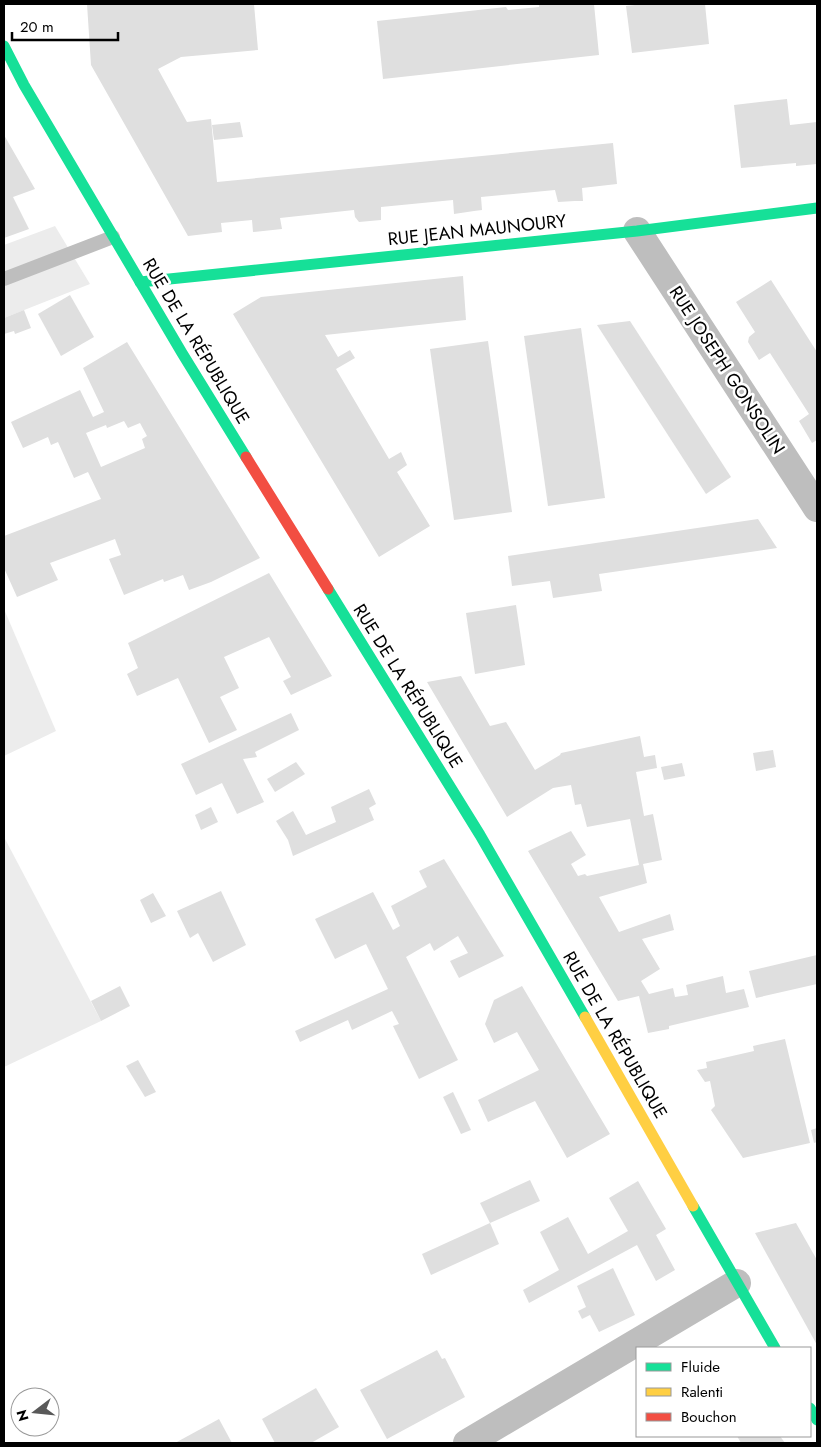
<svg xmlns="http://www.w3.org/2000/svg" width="821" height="1447" viewBox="0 0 821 1447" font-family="Jost,sans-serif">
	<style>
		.green { fill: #ececec }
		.building { fill: #dfdfdf; fill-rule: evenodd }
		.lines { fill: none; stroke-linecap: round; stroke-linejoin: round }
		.lane { stroke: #bebebe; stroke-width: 14 }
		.street { stroke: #bebebe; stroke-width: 28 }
		.fast { stroke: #16e098; stroke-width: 11 }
		.slow { stroke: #ffcf43; stroke-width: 11 }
		.jam { stroke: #f24e42; stroke-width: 11 }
		.labels { text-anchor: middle; stroke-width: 5; stroke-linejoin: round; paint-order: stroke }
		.street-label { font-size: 18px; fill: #000; stroke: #fff }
	</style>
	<rect width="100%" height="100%" fill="#fff"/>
	<g class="green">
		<path d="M55,226L90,284L4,318V245Z"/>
		<path d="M4,609L56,731L4,756Z"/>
		<path d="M4,837L101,1021L4,1067Z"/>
	</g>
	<g class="building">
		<path d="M87,4H254L258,50L181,57L158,69L187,122L211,119L217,182L613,143L617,184L582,188L583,201H575L558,202L555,190L481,197L482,210L474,211L454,214L453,200L381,207V220L359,222L355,217L354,210L280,218L282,229L253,232L252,220L221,223L222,232L188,236L91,65Z"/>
		<path d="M539,4H594L599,55L383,79L377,21L506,7L508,10L539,7Z"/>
		<path d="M644,4H705L709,44L632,53L626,6Z"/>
		<path d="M787,99L790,125L817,122V164L796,166V163L741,168L734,105Z"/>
		<path d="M240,122L243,137L214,140L212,125Z"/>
		<path d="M4,135L35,189L13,197L29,229L4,238Z"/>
		<path d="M463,276L466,320L325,335L338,357L350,350L355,358L336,369L389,459L401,452L407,465L397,472L430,526L379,557L233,314L261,297Z"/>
		<path d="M771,280L817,352V440L812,443L799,421L809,414L770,353L759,360L748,342L749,337L755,332L736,302Z"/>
		<path d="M70,295L94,337L61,356L38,314Z"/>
		<path d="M24,310L31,328L15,334L14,331L4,334V318Z"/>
		<path d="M630,321L731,477L706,494L597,325Z"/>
		<path d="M581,328L605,498L548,506L524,336Z"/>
		<path d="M488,341L512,512L454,520L430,349Z"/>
		<path d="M127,342L260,558L211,582L189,590L183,575L164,582L163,579L124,595L109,559L121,555L115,539L50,563L58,580L17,597L4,568V536L101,499L88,472L74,478L58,442L51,445L48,437L23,448L11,422L80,390L93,417L104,412L83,368ZM124,421L128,428L140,423L147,436L142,439L145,448L101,467L86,433L106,425L107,428Z"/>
		<path d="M758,519L777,548L599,574L602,591L553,598L550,581L512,586L508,556Z"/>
		<path d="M269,573L332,676L291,695L283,681L291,677L269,637L224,657L239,688L220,697L237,730L209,743L178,678L137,696L127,674L138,668L128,643Z"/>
		<path d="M516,605L525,665L475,674L466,613Z"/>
		<path d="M461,676L490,726L506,722L535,770L560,755L561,753L640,736L644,757L655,755L657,768L636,772L644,816L653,814L662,860L643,864L647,883L599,897L619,932L670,914L674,930L642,939L660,969L641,981L649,994L673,988L675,997L688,995L686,985L723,976L726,993L744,989L749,1007L669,1026V1029L648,1033L639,996L618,1001L528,851L571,831L586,855L571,864L578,876L585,874L587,876L639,865L630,819L587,827L581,804L575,805L571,785L553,788L507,817L427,682Z"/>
		<path d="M291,713L299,730L255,752L257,757L243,759L264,802L237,814L222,783L196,795L181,764Z"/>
		<path d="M773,750L776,767L756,771L753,753Z"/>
		<path d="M296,762L305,774L275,792L267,779Z"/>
		<path d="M682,763L685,776L664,780L661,767Z"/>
		<path d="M369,789L376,804L369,808L374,820L293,856L288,840L276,821L293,811L306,835L336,822L331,807Z"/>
		<path d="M211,807L218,822L201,830L195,815Z"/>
		<path d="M444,859L504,956L459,978L450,961L468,953L458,936L434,951L430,943L406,957L458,1060L419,1079L393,1026L399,1024L392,1011L352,1030L348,1020L300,1042L295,1031L388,989L366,944L335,959L315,919L373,892L393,930L400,926L391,906L427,887L419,871Z"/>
		<path d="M221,891L246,945L213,962L198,933L190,938L177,911Z"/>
		<path d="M153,893L166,916L151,923L140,900Z"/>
		<path d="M817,955V984L756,998L749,971Z"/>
		<path d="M120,986L130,1006L101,1021L91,1001Z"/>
		<path d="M522,986L610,1134L567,1158L535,1101L488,1122L478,1100L539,1070L517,1032L494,1043L485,1024L494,1000Z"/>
		<path d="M785,1039L810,1143L743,1158L711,1110L715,1106L710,1081L705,1082L697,1070L707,1068L706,1062L754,1051L753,1046Z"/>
		<path d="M138,1060L156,1092L145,1097L126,1066Z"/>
		<path d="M453,1092L471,1130L461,1134L443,1097Z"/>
		<path d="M817,1128V1142L814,1143L811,1130Z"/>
		<path d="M530,1180L540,1201L490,1223L480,1203Z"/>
		<path d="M638,1181L666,1229L656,1235L675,1270L656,1281L637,1245L529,1303L523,1290L559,1270L540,1232L568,1217L588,1254L628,1231L609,1198Z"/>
		<path d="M490,1223L499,1244L431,1275L422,1254Z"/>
		<path d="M796,1223L817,1260V1345L755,1233Z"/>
		<path d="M613,1268L635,1315L599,1332L590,1315L582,1319L578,1311L586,1307L577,1286Z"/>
		<path d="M437,1350L442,1359L445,1358L465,1397L387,1439L360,1390Z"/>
		<path d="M316,1388L339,1427L311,1443H275L262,1419Z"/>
		<path d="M219,1419L232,1443H175Z"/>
		<path d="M737,1436H780L785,1443H741Z"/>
	</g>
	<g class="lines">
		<path class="lane" d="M4,279L113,237"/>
		<g class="street">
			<path d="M637,231L817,508"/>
			<path d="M467,1443L737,1283"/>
		</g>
		<g class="fast">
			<path d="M4,46L24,85L182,353L246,457"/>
			<path d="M140,282L637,231L817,208"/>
			<path d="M328,589L480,835L585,1017"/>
			<path d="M693,1206L775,1348"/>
			<path d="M810,1408L817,1420"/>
		</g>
		<path class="slow" d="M585,1017L693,1206"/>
		<path class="jam" d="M246,457L328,589"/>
	</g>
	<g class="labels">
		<g class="street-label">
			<text transform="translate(477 230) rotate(-6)" y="6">RUE JEAN MAUNOURY</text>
			<text transform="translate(196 341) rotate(59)" y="6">RUE DE LA RÉPUBLIQUE</text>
			<text transform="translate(727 370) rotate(57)" y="6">RUE JOSEPH GONSOLIN</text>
			<text transform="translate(408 686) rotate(58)" y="6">RUE DE LA RÉPUBLIQUE</text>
			<text transform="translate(615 1035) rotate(60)" y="6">RUE DE LA RÉPUBLIQUE</text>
		</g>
	</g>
	<rect width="821" height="1447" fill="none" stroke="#000000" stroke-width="10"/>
	<rect x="636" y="1347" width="175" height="90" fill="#ffffff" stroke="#999999"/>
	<rect x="646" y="1363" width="25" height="8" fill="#16e098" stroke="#999999"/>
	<text x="681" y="1372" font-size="15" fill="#000000">Fluide</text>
	<rect x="646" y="1388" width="25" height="8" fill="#ffcf43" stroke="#999999"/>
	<text x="681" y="1397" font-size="15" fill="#000000">Ralenti</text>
	<rect x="646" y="1413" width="25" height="8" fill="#f24e42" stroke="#999999"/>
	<text x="681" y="1422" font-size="15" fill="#000000">Bouchon</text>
	<g transform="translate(35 1412) rotate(254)"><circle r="24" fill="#ffffff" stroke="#999999"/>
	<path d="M0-4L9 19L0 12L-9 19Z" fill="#595959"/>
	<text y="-8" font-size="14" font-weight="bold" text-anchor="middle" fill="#000000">N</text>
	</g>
	<path d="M12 32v8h106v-8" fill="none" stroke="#000000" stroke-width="2.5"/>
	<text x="20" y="32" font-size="15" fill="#000000" stroke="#ffffff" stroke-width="4" paint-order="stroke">20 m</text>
</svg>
